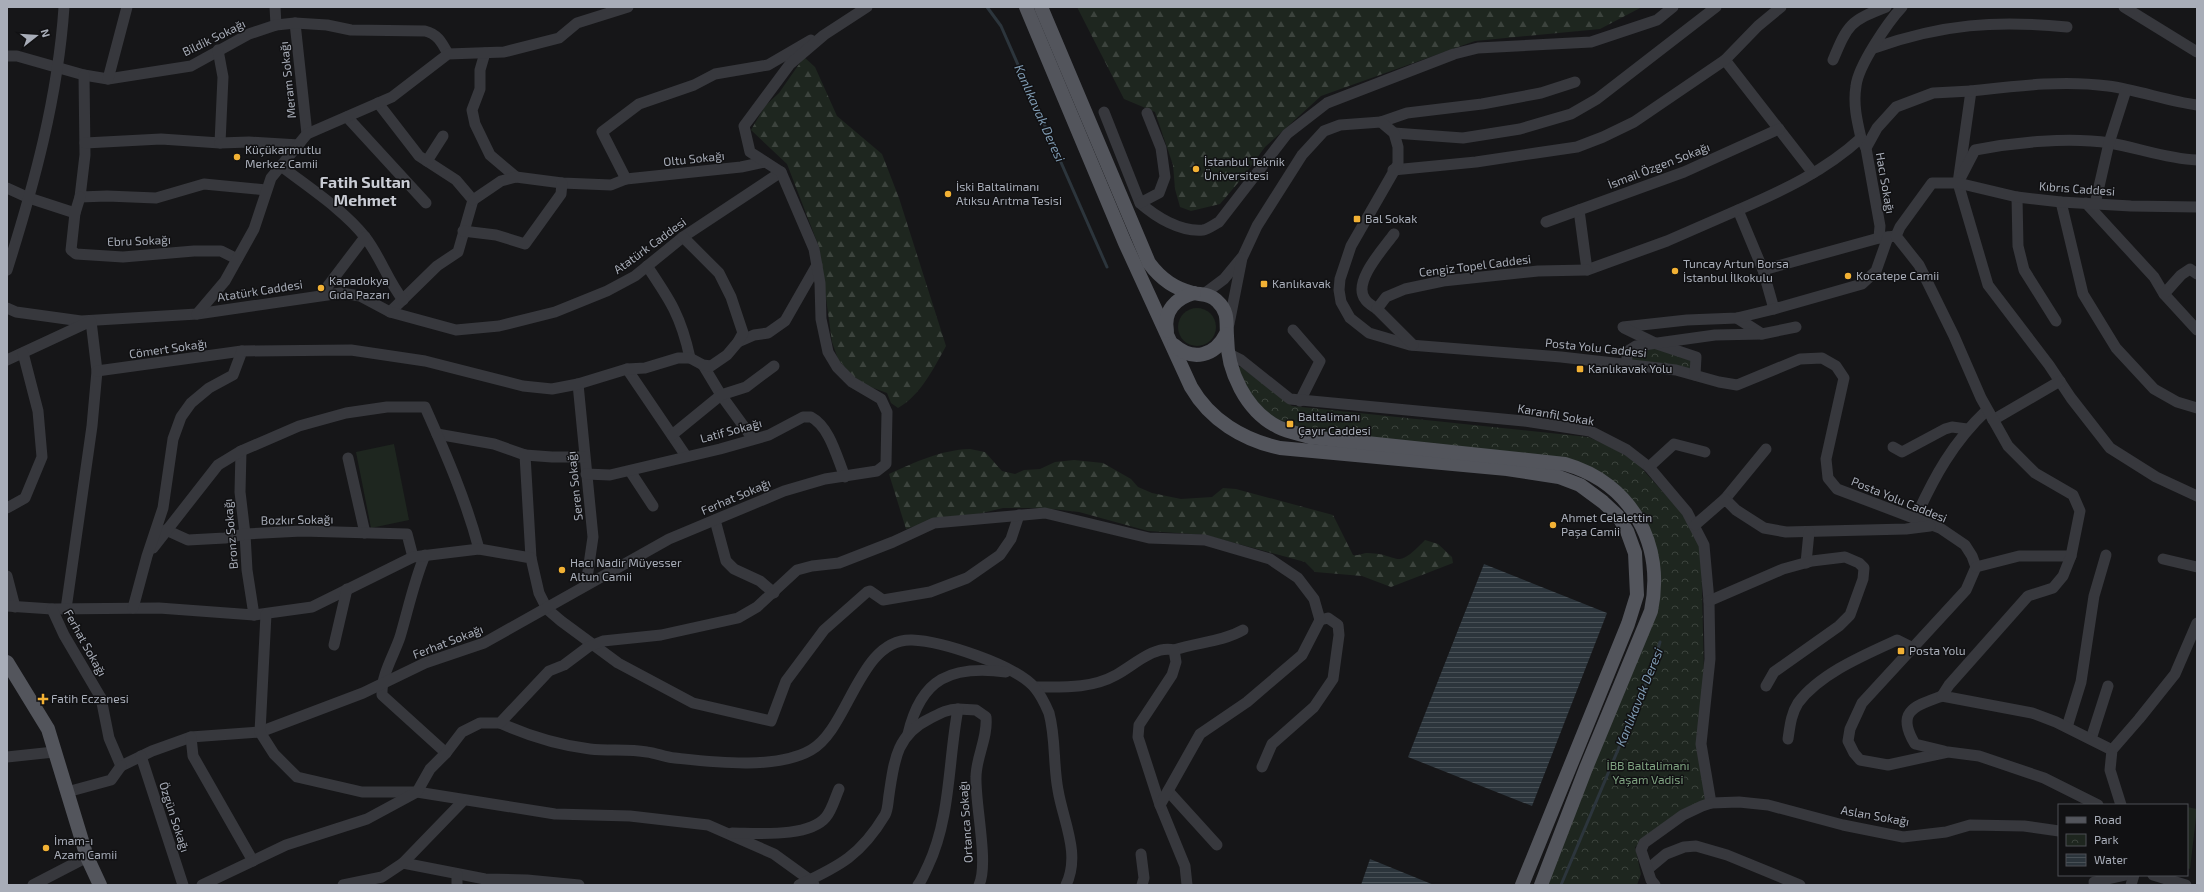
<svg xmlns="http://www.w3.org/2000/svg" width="2204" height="892" viewBox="0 0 2204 892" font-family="'Exo 2',sans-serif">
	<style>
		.green { fill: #1e261f }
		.forest { fill: url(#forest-firs) }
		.park { fill: url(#park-crowns) }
		.water { fill: url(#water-rules) }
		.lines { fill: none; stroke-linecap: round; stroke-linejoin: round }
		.stream { stroke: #2c353c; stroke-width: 3 }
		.minor { stroke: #37383d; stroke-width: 11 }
		.major { stroke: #53555c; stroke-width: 14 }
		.poi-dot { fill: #f2b134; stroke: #111113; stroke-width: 1.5 }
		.labels { text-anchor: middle; stroke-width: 3; stroke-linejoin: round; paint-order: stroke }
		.street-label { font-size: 12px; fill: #a8adb8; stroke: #111113 }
		.poi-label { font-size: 12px; fill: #a8adb8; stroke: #111113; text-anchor: start }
		.park-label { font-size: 12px; fill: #7fa381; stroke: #111113 }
		.water-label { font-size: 13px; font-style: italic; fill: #7f9bb3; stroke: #111113 }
		.district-label { font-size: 16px; font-weight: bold; fill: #c9ccd4; stroke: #111113 }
	</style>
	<defs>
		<pattern id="forest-firs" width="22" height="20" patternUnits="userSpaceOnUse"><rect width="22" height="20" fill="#1e261f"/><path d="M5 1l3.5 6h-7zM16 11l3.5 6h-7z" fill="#3c433d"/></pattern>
		<pattern id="park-crowns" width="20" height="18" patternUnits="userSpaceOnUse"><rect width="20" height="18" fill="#1e261f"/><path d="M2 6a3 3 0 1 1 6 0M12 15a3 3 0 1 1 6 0" fill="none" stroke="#3c433d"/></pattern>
		<pattern id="water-rules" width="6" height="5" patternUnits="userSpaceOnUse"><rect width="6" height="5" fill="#2c353c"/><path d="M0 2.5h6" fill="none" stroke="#485056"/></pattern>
	</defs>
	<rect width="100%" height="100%" fill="#161618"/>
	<g class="green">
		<circle cx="1197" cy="327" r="19"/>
		<path d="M394,444L409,520L371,528L356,452Z"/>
		<path d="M2187,807L2197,809L2190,869L2187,868Z"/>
	</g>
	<g class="forest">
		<path d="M1077,7H1642L1600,29L1475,41L1321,96L1265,147L1243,177L1220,204L1191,211L1180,207L1175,189L1173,165L1155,112L1124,99Z"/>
		<path d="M804,57L815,67L837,116L882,154L899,198L946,346C934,368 920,396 898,408L891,403L887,393L868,386L851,375L838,359L832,342L819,247L787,164L751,130L765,106L779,93Z"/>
		<path d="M970,449L985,452L1002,471L1015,474L1024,470L1040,469L1055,462L1074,460L1103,463L1131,479L1138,487L1152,493L1181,499L1212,497L1223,488L1236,489L1333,515L1353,555C1360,556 1362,553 1368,553C1402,554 1394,572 1425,540L1438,544L1452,557L1453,563L1391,587L1362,576L1315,572L1305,562L1205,535L1148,531L1079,512L1043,508H1003L966,517L927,522L906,529L889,474C916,462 940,450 970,449Z"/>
	</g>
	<g class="park">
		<path d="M1639,348H1661L1694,359L1692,369L1628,361L1630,352Z"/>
		<path d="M1238,367H1241L1292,406L1588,437L1607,445L1635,461L1689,521L1701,549L1707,801L1687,809L1635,847L1641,874L1637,885H1546L1648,630L1656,550L1606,477L1297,429L1266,413L1247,388Z"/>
	</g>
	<g class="water">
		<path d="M1484,564L1607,613L1532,806L1408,757Z"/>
		<path d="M1370,859L1434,885H1361Z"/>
	</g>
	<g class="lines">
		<g class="stream">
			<path d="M987,7L1001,26L1107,267"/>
			<path d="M1561,885L1652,669L1660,642"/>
		</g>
		<g class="minor">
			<path d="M275,7L276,25"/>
			<path d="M2124,7L2197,52"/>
			<path d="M295,23L307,134"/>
			<path d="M1874,48C1942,24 1996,20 2067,27"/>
			<path d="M485,53L480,70V89L472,110L475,124L490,155L516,177"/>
			<path d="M7,56H17L84,75L108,79L191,66L249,34L276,25L295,23L327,25L351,30L425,31C438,34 442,43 448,54"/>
			<path d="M1725,60L1813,173"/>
			<path d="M1833,60C1848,24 1850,21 1886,7"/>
			<path d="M84,75L85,155L80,197L107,196L156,198L204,184L266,190"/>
			<path d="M108,79L127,7"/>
			<path d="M378,103L419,156L456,180L473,200L458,252L437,266L390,312"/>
			<path d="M2197,105C2167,101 2138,90 2108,86C2062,80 2016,86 1971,91L1958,183L1988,285L2049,365L2071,398L2110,448L2156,477L2197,496"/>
			<path d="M1104,112L1140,203C1156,217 1180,232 1203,230C1208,229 1215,224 1219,222L1287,134L1327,103L1454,54L1478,48L1591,42L1657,20L1673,7"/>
			<path d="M347,117L426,203"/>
			<path d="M1381,122L1407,113L1482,104L1541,93L1575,82"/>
			<path d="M1394,133L1463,138L1520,129L1571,114L1597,99L1716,7"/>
			<path d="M1861,138C1857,121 1853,104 1856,86C1858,66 1888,22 1902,7"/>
			<path d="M85,143L161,139L220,143L223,77L218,50"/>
			<path d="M220,143L249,142L299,145"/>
			<path d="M1866,148L1861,138C1825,171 1782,191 1738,210L1763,270L1879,238"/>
			<path d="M427,161L443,136"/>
			<path d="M281,166C308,187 344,210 365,237C380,256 388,281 403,300"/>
			<path d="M1393,170L1476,162L1536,153L1577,147L1603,137L1634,122L1725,60L1758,26L1781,7"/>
			<path d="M1961,177L1975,150C2016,142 2069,137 2110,143C2139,148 2167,159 2197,160"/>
			<path d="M626,179L741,167L765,162"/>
			<path d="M7,188L29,198L75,213"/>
			<path d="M80,197L75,213L71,250L76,254L123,257L194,251H221L237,259"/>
			<path d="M2017,197L2018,246L2024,270L2056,321"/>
			<path d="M473,200L501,181L516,177L562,183L611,185L626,179L602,132L639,104L694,85L715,74L768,65L811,40"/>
			<path d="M2061,202L2083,294L2116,348L2154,389L2177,402L2197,408"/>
			<path d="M1140,203L1159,193L1165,177L1161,148L1147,113"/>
			<path d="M2086,203L2154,277L2164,294L2197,330"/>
			<path d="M2095,204L2109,143L2126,90"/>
			<path d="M1579,210L1587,270L1667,241L1738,210"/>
			<path d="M1546,222L1684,172L1779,129"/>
			<path d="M463,231L496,235L525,244L561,194L562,183"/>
			<path d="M1896,236L1879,238L1880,226L1866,148L1877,128L1896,107L1933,93L1971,91"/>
			<path d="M647,266C670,300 681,316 690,358"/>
			<path d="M7,270C34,185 58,97 64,7"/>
			<path d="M1763,270L1774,309L1862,284L1876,271L1888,237"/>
			<path d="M1204,294L1224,279L1243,256L1257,226L1302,155L1324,131L1340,125L1381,122L1394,133L1398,147V164L1351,246L1340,279L1339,290L1341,302L1350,318L1369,333L1410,345L1561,357L1676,370L1719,382L1737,385L1800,359L1822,358L1836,366L1844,378L1826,459L1828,478L1837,489L1940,528L1965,545L1972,556L1976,567L1966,590L1862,703L1850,729L1848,741L1854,753L1860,760L1888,765L1948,752L1979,756L2044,778L2098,805"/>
			<path d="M2164,294L2181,275L2190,269L2197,274"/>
			<path d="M321,295L365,237"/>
			<path d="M7,308L16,312L81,321L197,314L341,293L360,296L390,312L456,330L499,326L555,312L607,291L635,276L683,237L781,172"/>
			<path d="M1377,309C1373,306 1367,303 1365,299C1352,282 1384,248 1394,234"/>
			<path d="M197,314L225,281L254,229L271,178L307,134L392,97L448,54L504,52L559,38L577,23L628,7"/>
			<path d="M1737,318L1762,334"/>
			<path d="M1229,324L1242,258"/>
			<path d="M1623,327L1687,320L1737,318L1774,309"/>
			<path d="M1624,328L1657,344L1696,357L1695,375"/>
			<path d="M1293,330L1320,361L1300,401"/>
			<path d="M738,342L754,335L768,333L785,321L817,265"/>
			<path d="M1413,345L1377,309L1386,297L1405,289L1443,281L1538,271L1587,270"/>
			<path d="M1229,354L1241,360L1290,399L1524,421L1590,431L1627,450L1649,467L1687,512L1704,545L1709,601L1710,659L1701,744L1711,803"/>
			<path d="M7,360L91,321L97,371L92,426L66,609"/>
			<path d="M1626,364L1628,351L1636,346L1715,335L1762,334L1796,327"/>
			<path d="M703,365L721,395L753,439"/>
			<path d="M627,369L686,456"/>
			<path d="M97,371L242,351"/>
			<path d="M578,384L593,537L586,585"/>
			<path d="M1993,420L2060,381"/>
			<path d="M437,434L494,444L525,455"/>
			<path d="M672,435L721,395L746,387L774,366"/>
			<path d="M1893,447L1902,452L1945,429L1952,427L1967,429"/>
			<path d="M241,451L240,492L245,534L247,570L254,615"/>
			<path d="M348,458L365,533"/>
			<path d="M1649,467L1674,444L1705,452"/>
			<path d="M630,471L653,506"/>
			<path d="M586,474L610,475L720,449L769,435L803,417H811C830,427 837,458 845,477"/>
			<path d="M1725,499L1766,449"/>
			<path d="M7,508L25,498L42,457L38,411L23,353"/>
			<path d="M1915,519C1934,477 1953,442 1987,410"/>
			<path d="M715,520L726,561L734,569L760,581L774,593"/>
			<path d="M1695,525L1725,499L1736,510L1764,528L1786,532L1906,529L1930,526"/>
			<path d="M166,530L188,540L225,538L245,534L302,531L407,534L413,557"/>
			<path d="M153,548L218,465L241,451L299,426L346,413L387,407H425C446,454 466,500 479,549"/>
			<path d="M425,555C414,581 408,610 400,637C394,655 381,675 382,695L446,753"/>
			<path d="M531,558L525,455L552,457H584"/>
			<path d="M2163,559L2197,567"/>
			<path d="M1806,563L1809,532"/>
			<path d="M1976,567L2019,556H2071"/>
			<path d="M7,576L15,607"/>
			<path d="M1709,601L1783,569L1812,561L1845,557L1859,563L1864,568L1863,579L1850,615L1839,626L1774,672L1766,686"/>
			<path d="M7,606L52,609L159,608L254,615L312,607L413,557L479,549L531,558L539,593L547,609L561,621L618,663L693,703L771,721L786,681L824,630L867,592L870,591L883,600L930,592L967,578L1000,555L1011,539L1019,515"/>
			<path d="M133,608L147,556L163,508L173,439L181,417L191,403L209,388L233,375L242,351L351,350L425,361L523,386L552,389L578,384L627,369L645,368L678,358H690L703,365L711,366L727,355L738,342L743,333L731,297L719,273L683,237"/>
			<path d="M52,609L64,635L101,698L109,738L121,766L152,751L191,737L260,732L363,693L425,663L484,643L669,539L784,491L825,479L877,471L886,464L887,412L881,399L852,382L837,367L828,352L821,319L820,283L814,249L781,172L750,152L744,126L790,64L824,35L867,7"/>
			<path d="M266,614L260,732L274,754L297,777L362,792H417L555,814L630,816L708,825L774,854L810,880L814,885"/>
			<path d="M334,645L347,589"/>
			<path d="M1174,650C1197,642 1222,642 1243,630"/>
			<path d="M1035,687C1062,687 1091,689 1116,675C1133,666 1154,645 1174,650L1176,662L1172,675L1139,725L1138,737L1160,805L1185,866L1187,885"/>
			<path d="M1942,696C1915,706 1895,711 1915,744L1944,751"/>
			<path d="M958,709L976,710L986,717C988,738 976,757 976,777C975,804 989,864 979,885"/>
			<path d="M500,723C529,736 558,745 590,749C609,751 628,749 647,752C656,753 665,757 675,758C713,762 776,770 811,750C849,729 859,638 912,640C941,641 1016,665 1035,688C1040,694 1046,706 1049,713C1056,739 1053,764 1058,790C1063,821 1081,854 1066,885"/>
			<path d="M2067,727L2081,682L2094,596L2106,555"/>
			<path d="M908,734C921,678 951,665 1006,672"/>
			<path d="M191,737L193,756L253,861"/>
			<path d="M1788,739C1790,726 1791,714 1798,703C1819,674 1864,655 1897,640L1913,648"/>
			<path d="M2091,739L2108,686"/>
			<path d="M2112,750L2056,722L2032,713L1942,696L1949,685L2028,596L2053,588L2063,576L2071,556L2080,511L2073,495L2035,473L2008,446L1981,398L1954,336L1919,265L1896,236L1900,227L1932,183H1958L2017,197L2061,202L2131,206L2197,207"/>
			<path d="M141,756L183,885"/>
			<path d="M7,757L54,752"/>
			<path d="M1262,767L1272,744L1314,707L1333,679L1339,635L1338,625L1328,618L1320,620"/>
			<path d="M1168,791L1217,845"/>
			<path d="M67,792L111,780L121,766"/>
			<path d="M2121,805L2110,770L2112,750L2139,719L2175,674L2197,623"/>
			<path d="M732,833C756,833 809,838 826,817C832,810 835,798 839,789"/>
			<path d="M1141,854L1144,878L1142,885"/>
			<path d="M403,863L485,879L527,880L579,885"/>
			<path d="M1648,869L1666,854L1684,847L1696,846L1727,855L1800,885"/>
			<path d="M2153,875L2186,885"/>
			<path d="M2094,882L2126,875"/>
			<path d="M33,885L87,857"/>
			<path d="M202,885L286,845L367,819L417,792L430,769L446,753L462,732L480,723H500L549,671L564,665L588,647L603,641L661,635L738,618L757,607L797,570L812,566L839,563L893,542L934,523L1045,513L1149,538L1205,540L1270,559L1298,578L1314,599L1320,620L1302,655L1247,702L1200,734L1160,805"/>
			<path d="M343,885L382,877L403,863L464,800"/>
			<path d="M457,885V874"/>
			<path d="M799,885C840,866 861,855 885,815C888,810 888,801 889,795C894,762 896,735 929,719C939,714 947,709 958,709C948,761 951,817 928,866C925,872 922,880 918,885"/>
			<path d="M1655,885L1651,880L1641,850L1644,843L1683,815L1702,806L1711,803L1739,802L1768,805L1843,825L1903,837L1946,832L1970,825L2024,826L2059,831"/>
			<path d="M2131,885L2134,875"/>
		</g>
		<g class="major">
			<path d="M1026,7L1125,243L1191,387C1210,420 1243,440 1280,448L1507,469L1559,477L1580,485L1603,502L1618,516L1627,531L1635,553L1637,595L1628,624L1522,885"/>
			<path d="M1041,7L1149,263C1160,278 1175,289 1193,293C1203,295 1211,294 1218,302C1229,312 1226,323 1227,336C1227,371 1246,411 1278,427C1288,432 1300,434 1310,437L1565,464C1632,483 1665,545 1651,611L1586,768L1541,885"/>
			<path d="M1167,331C1163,311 1176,298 1194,293"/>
			<path d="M1174,345C1193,362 1215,356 1226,334"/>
			<path d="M7,662L48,729L87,857L100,885"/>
		</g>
	</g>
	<g class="poi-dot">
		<circle cx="237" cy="157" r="4"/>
		<circle cx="1196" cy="169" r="4"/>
		<circle cx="948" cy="194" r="4"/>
		<rect x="1353" y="215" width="8" height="8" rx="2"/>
		<circle cx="1675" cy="271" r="4"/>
		<circle cx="1848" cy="276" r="4"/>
		<rect x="1260" y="280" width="8" height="8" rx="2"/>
		<circle cx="321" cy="288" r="4"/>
		<rect x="1576" y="365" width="8" height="8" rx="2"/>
		<rect x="1286" y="420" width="8" height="8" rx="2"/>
		<circle cx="1553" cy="525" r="4"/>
		<circle cx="562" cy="570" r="4"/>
		<rect x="1897" y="647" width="8" height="8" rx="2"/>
		<path d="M41 693h4v4h4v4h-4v4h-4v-4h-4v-4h4z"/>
		<circle cx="46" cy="848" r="4"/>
	</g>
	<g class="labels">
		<g class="street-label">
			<text transform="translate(214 38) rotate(-26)" y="4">Bildik Sokağı</text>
			<text transform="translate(288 80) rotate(-96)" y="4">Meram Sokağı</text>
			<text transform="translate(694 159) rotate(-6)" y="4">Oltu Sokağı</text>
			<text transform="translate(1659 166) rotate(-21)" y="4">İsmail Özgen Sokağı</text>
			<text transform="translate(1885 183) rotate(80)" y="4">Hacı Sokağı</text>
			<text transform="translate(2077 189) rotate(4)" y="4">Kıbrıs Caddesi</text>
			<text transform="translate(139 241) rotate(-2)" y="4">Ebru Sokağı</text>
			<text transform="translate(650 246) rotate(-36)" y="4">Atatürk Caddesi</text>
			<text transform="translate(1475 266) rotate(-7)" y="4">Cengiz Topel Caddesi</text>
			<text transform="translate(260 291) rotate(-9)" y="4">Atatürk Caddesi</text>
			<text transform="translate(1596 348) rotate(6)" y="4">Posta Yolu Caddesi</text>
			<text transform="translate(168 349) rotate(-8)" y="4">Cömert Sokağı</text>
			<text transform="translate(1556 415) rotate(10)" y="4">Karanfil Sokak</text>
			<text transform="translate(731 431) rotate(-15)" y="4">Latif Sokağı</text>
			<text transform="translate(575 486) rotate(-96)" y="4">Seren Sokağı</text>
			<text transform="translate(736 497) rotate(-23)" y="4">Ferhat Sokağı</text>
			<text transform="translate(1899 500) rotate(22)" y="4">Posta Yolu Caddesi</text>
			<text transform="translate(297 520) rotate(-1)" y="4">Bozkır Sokağı</text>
			<text transform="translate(231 534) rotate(-95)" y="4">Bronz Sokağı</text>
			<text transform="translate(448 642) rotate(-21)" y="4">Ferhat Sokağı</text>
			<text transform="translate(85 643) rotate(61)" y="4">Ferhat Sokağı</text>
			<text transform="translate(1875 816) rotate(10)" y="4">Aslan Sokağı</text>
			<text transform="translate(174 817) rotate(72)" y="4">Özgün Sokağı</text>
			<text transform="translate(966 822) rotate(-94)" y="4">Ortanca Sokağı</text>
		</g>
		<g class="poi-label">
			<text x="245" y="154">Küçükarmutlu<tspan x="245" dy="14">Merkez Camii</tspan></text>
			<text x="1204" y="166">İstanbul Teknik<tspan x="1204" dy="14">Üniversitesi</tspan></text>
			<text x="956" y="191">İski Baltalimanı<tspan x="956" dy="14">Atıksu Arıtma Tesisi</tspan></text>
			<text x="1365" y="223">Bal Sokak</text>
			<text x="1683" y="268">Tuncay Artun Borsa<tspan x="1683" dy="14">İstanbul İlkokulu</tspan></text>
			<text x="1856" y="280">Kocatepe Camii</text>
			<text x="329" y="285">Kapadokya<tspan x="329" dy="14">Gıda Pazarı</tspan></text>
			<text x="1272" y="288">Kanlıkavak</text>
			<text x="1588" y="373">Kanlıkavak Yolu</text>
			<text x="1298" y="421">Baltalimanı<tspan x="1298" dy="14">Çayır Caddesi</tspan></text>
			<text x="1561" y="522">Ahmet Celalettin<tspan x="1561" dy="14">Paşa Camii</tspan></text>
			<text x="570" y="567">Hacı Nadir Müyesser<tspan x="570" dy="14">Altun Camii</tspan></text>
			<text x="1909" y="655">Posta Yolu</text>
			<text x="51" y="703">Fatih Eczanesi</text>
			<text x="54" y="845">İmam-ı<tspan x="54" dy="14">Azam Camii</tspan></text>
		</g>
		<g class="park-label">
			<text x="1648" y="770">İBB Baltalimanı<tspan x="1648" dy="14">Yaşam Vadisi</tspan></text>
		</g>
		<g class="water-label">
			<text transform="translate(1040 113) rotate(66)" y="5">Kanlıkavak Deresi</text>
			<text transform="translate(1639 697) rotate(-68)" y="5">Kanlıkavak Deresi</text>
		</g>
		<g class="district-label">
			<text x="365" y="188">Fatih Sultan<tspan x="365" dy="18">Mehmet</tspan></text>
		</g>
	</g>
	<rect width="2204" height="892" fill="none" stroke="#a8adb8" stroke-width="16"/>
	<rect x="2058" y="804" width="130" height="72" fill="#111113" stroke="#4d4f55"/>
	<rect x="2066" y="817" width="20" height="6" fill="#53555c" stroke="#4d4f55"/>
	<text x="2094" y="824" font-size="12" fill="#a8adb8">Road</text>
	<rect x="2066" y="834" width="20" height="12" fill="url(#park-crowns)" stroke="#4d4f55"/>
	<text x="2094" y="844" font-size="12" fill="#a8adb8">Park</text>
	<rect x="2066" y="854" width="20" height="12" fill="url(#water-rules)" stroke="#4d4f55"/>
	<text x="2094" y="864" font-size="12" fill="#a8adb8">Water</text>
	<g transform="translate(36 36) rotate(73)" stroke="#111113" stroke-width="3" paint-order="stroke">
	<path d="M0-3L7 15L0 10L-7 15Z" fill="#a8adb8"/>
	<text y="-6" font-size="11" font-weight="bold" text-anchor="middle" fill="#a8adb8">N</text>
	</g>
</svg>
